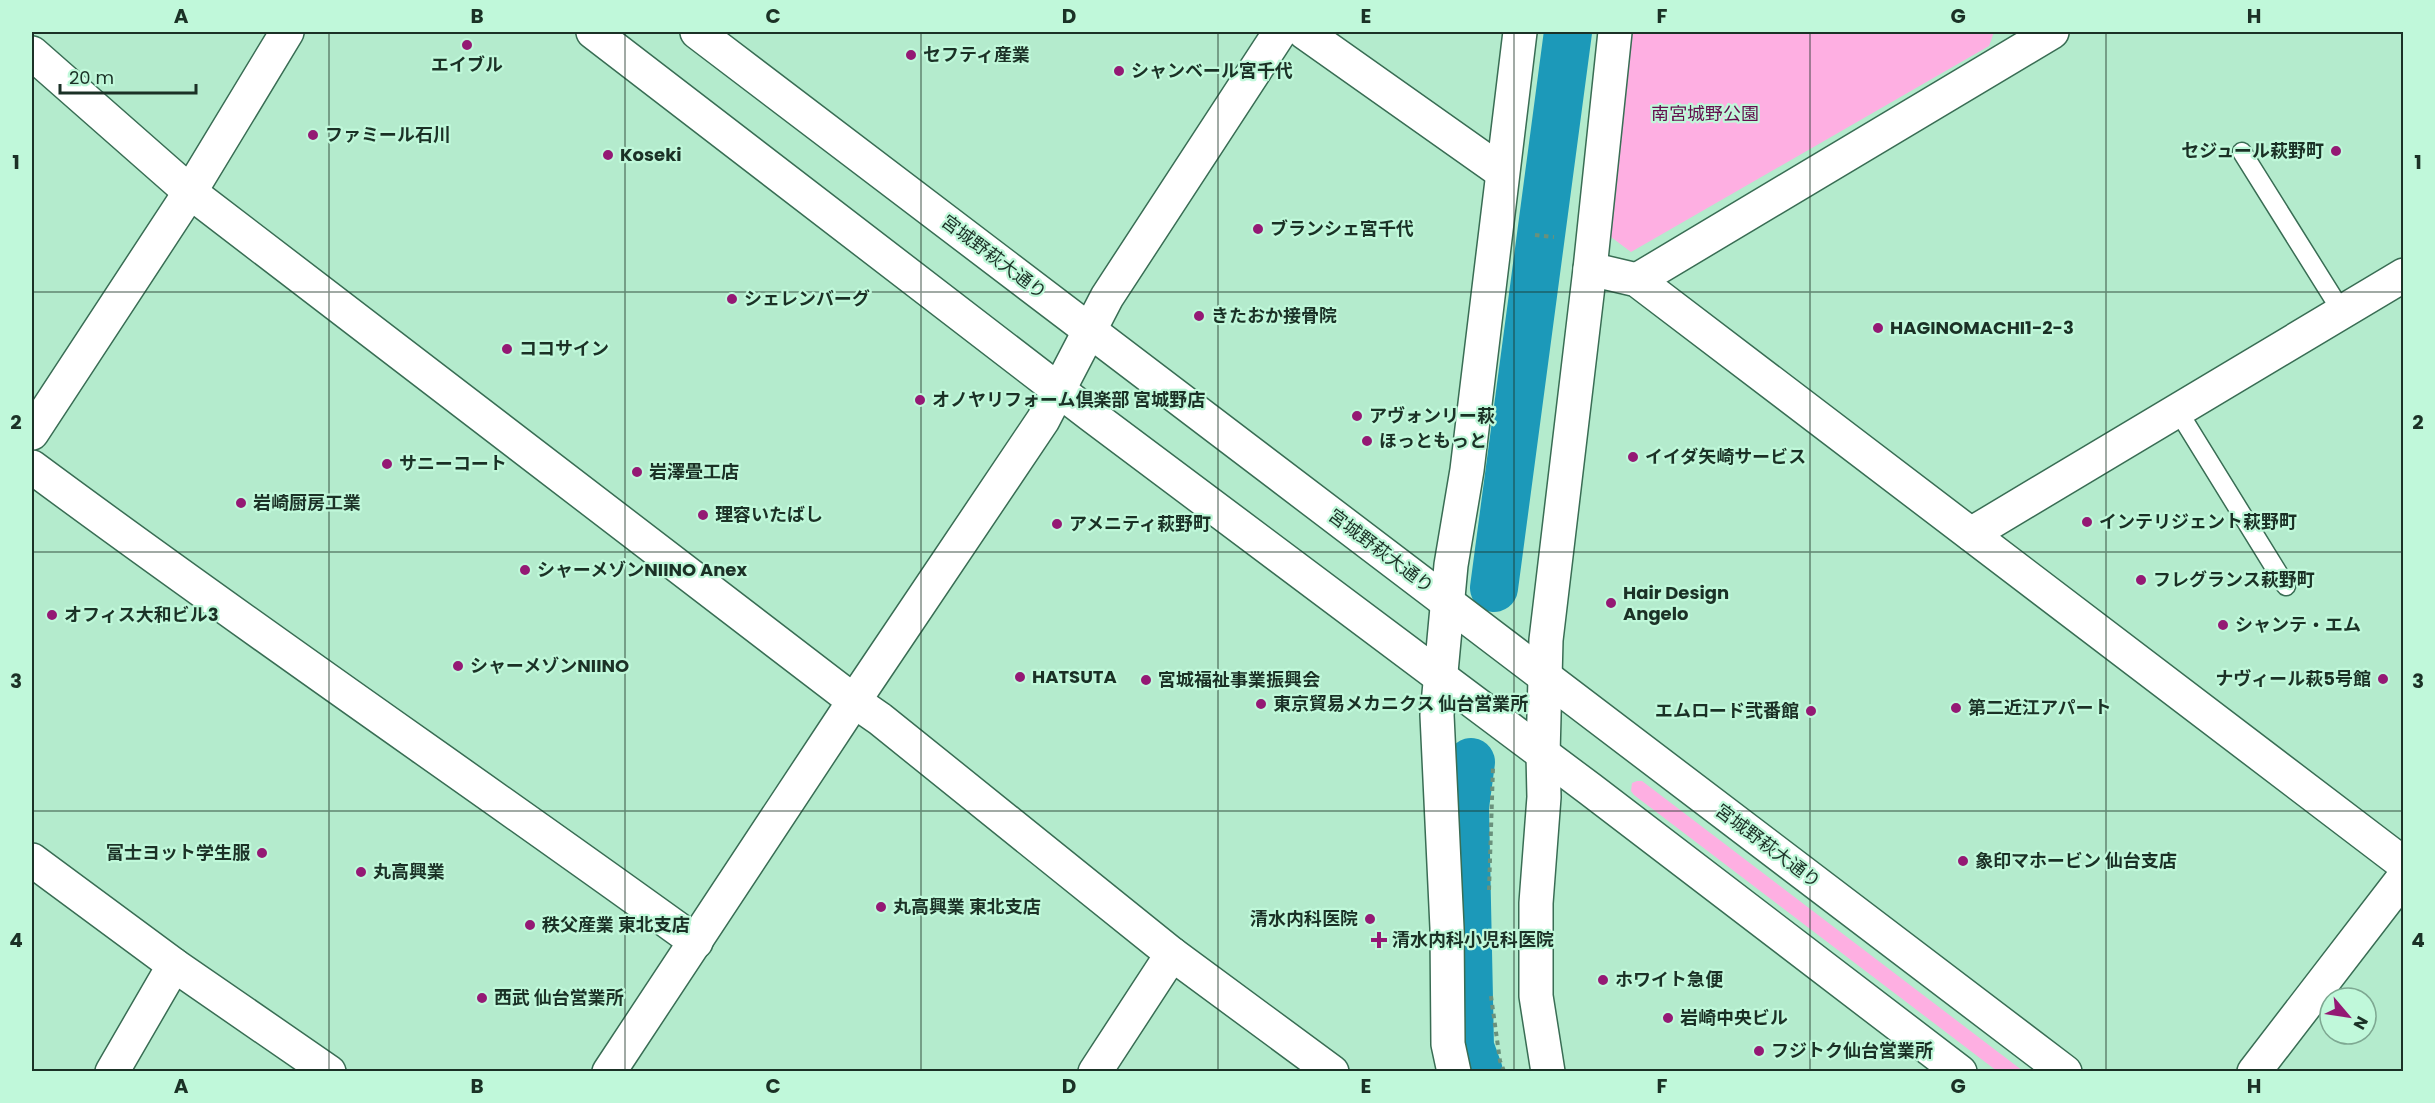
<svg xmlns="http://www.w3.org/2000/svg" width="2435" height="1103" viewBox="0 0 2435 1103" font-family="Poppins,'Noto Sans JP',sans-serif">
	<style>
		.green { fill: #feafe2 }
		.lines { fill: none; stroke-linecap: round; stroke-linejoin: round }
		.canal { stroke: #1c99b9; stroke-width: 48 }
		.service-casing { stroke: #396d54; stroke-width: 21 }
		.minor-casing { stroke: #396d54; stroke-width: 36 }
		.tertiary-casing { stroke: #396d54; stroke-width: 36 }
		.path { stroke: #6a917c; stroke-width: 4; stroke-dasharray: 4.5 4.5; stroke-linecap: butt }
		.service { stroke: #fff; stroke-width: 18 }
		.minor { stroke: #fff; stroke-width: 33 }
		.tertiary { stroke: #fff; stroke-width: 33 }
		.grid { fill: none; stroke: #1b3126; stroke-width: 1.5; stroke-opacity: 0.55 }
		.poi-dot { fill: #941974; stroke: #c0f8da; stroke-width: 2 }
		.labels { text-anchor: middle; stroke-width: 4.5; stroke-linejoin: round; paint-order: stroke }
		.poi-label { font-size: 18px; font-weight: bold; fill: #1b3126; stroke: #c0f8da; text-anchor: start }
		.park-label { font-size: 18px; fill: #630e4d; stroke: #c0f8da }
		.street-label { font-size: 18px; fill: #1b3126; stroke: #c0f8da }
		.neatline { fill: none; stroke: #1b3126; stroke-width: 2 }
		.grid-label { font-size: 20px; text-anchor: middle; font-weight: bold; fill: #1b3126 }
	</style>
	<rect width="100%" height="100%" fill="#b4ebcd"/>
	<g class="green">
		<path d="M1630,32H1994L1989,46L1631,252L1607,234Z"/>
		<path d="M1637,781H1642L2023,1071H1997L1634,795L1631,791L1632,783Z"/>
	</g>
	<g class="lines">
		<g class="canal">
			<path d="M1494,588L1568,32"/>
			<path d="M1471,762L1465,807L1470,1047L1479,1072"/>
		</g>
		<g class="service-casing">
			<g id="service">
				<path d="M2242,152L2342,312"/>
				<path d="M2178,411L2286,586"/>
			</g>
		</g>
		<g class="minor-casing">
			<g id="minor">
				<path d="M1304,32L1502,172"/>
				<path d="M32,53L190,192L854,701L880,719L1172,954L1332,1072"/>
				<path d="M1590,269L1637,280L2404,864"/>
				<path d="M1637,280L2052,32"/>
				<path d="M32,433L190,192L287,32"/>
				<path d="M32,467C250,629 475,782 696,942"/>
				<path d="M1971,534L2404,275"/>
				<path d="M32,860L174,965L329,1072"/>
				<path d="M112,1072L174,965"/>
				<path d="M609,1072L854,701L1043,420L1107,297L1280,32"/>
				<path d="M1095,1072L1172,954"/>
				<path d="M1454,1072L1448,1044L1447,928L1437,715L1451,565L1467,470L1520,32"/>
				<path d="M1548,1072L1536,996V903L1544,797L1543,754L1546,640L1590,269L1615,32"/>
				<path d="M2254,1072L2404,877"/>
			</g>
		</g>
		<g class="tertiary-casing">
			<g id="tertiary">
				<path d="M593,32L1091,415L1590,789L1960,1072"/>
				<path d="M697,32L2065,1072"/>
			</g>
		</g>
		<g class="path">
			<path d="M1535,235L1554,237"/>
			<path d="M1489,890L1493,768"/>
			<path d="M1491,996L1500,1061L1504,1071"/>
		</g>
		<use href="#service" class="service"/>
		<use href="#minor" class="minor"/>
		<use href="#tertiary" class="tertiary"/>
	</g>
	<path class="grid" d="M329,32V1072M625,32V1072M921,32V1072M1218,32V1072M1514,32V1072M1810,32V1072M2106,32V1072M32,292H2404M32,552H2404M32,811H2404"/>
	<g class="poi-dot">
		<circle cx="467" cy="45" r="6"/>
		<circle cx="911" cy="55" r="6"/>
		<circle cx="1119" cy="71" r="6"/>
		<circle cx="313" cy="135" r="6"/>
		<circle cx="2336" cy="151" r="6"/>
		<circle cx="608" cy="155" r="6"/>
		<circle cx="1258" cy="229" r="6"/>
		<circle cx="732" cy="299" r="6"/>
		<circle cx="1199" cy="316" r="6"/>
		<circle cx="1878" cy="328" r="6"/>
		<circle cx="507" cy="349" r="6"/>
		<circle cx="920" cy="400" r="6"/>
		<circle cx="1357" cy="416" r="6"/>
		<circle cx="1367" cy="441" r="6"/>
		<circle cx="1633" cy="457" r="6"/>
		<circle cx="387" cy="464" r="6"/>
		<circle cx="637" cy="472" r="6"/>
		<circle cx="241" cy="503" r="6"/>
		<circle cx="703" cy="515" r="6"/>
		<circle cx="2087" cy="522" r="6"/>
		<circle cx="1057" cy="524" r="6"/>
		<circle cx="525" cy="570" r="6"/>
		<circle cx="2141" cy="580" r="6"/>
		<circle cx="1611" cy="603" r="6"/>
		<circle cx="52" cy="615" r="6"/>
		<circle cx="2223" cy="625" r="6"/>
		<circle cx="458" cy="666" r="6"/>
		<circle cx="1020" cy="677" r="6"/>
		<circle cx="2383" cy="679" r="6"/>
		<circle cx="1146" cy="680" r="6"/>
		<circle cx="1261" cy="704" r="6"/>
		<circle cx="1956" cy="708" r="6"/>
		<circle cx="1811" cy="711" r="6"/>
		<circle cx="262" cy="853" r="6"/>
		<circle cx="1963" cy="861" r="6"/>
		<circle cx="361" cy="872" r="6"/>
		<circle cx="881" cy="907" r="6"/>
		<circle cx="1370" cy="919" r="6"/>
		<circle cx="530" cy="925" r="6"/>
		<path d="M1376 931h6v6h6v6h-6v6h-6v-6h-6v-6h6z"/>
		<circle cx="1603" cy="980" r="6"/>
		<circle cx="482" cy="998" r="6"/>
		<circle cx="1668" cy="1018" r="6"/>
		<circle cx="1759" cy="1051" r="6"/>
	</g>
	<g class="labels">
		<g class="poi-label">
			<text x="923" y="61">セフティ産業</text>
			<text x="467" y="71" text-anchor="middle">エイブル</text>
			<text x="1131" y="77">シャンベール宮千代</text>
			<text x="325" y="141">ファミール石川</text>
			<text x="2324" y="157" text-anchor="end">セジュール萩野町</text>
			<text x="620" y="161">Koseki</text>
			<text x="1270" y="235">ブランシェ宮千代</text>
			<text x="744" y="305">シェレンバーグ</text>
			<text x="1211" y="322">きたおか接骨院</text>
			<text x="1890" y="334">HAGINOMACHI1-2-3</text>
			<text x="519" y="355">ココサイン</text>
			<text x="932" y="406">オノヤリフォーム倶楽部 宮城野店</text>
			<text x="1369" y="422">アヴォンリー萩</text>
			<text x="1379" y="447">ほっともっと</text>
			<text x="1645" y="463">イイダ矢崎サービス</text>
			<text x="399" y="470">サニーコート</text>
			<text x="649" y="478">岩澤畳工店</text>
			<text x="253" y="509">岩崎厨房工業</text>
			<text x="715" y="521">理容いたばし</text>
			<text x="2099" y="528">インテリジェント萩野町</text>
			<text x="1069" y="530">アメニティ萩野町</text>
			<text x="537" y="576">シャーメゾンNIINO Anex</text>
			<text x="2153" y="586">フレグランス萩野町</text>
			<text x="1623" y="599">Hair Design<tspan x="1623" dy="21">Angelo</tspan></text>
			<text x="64" y="621">オフィス大和ビル3</text>
			<text x="2235" y="631">シャンテ・エム</text>
			<text x="470" y="672">シャーメゾンNIINO</text>
			<text x="1032" y="683">HATSUTA</text>
			<text x="2371" y="685" text-anchor="end">ナヴィール萩5号館</text>
			<text x="1158" y="686">宮城福祉事業振興会</text>
			<text x="1273" y="710">東京貿易メカニクス 仙台営業所</text>
			<text x="1968" y="714">第二近江アパート</text>
			<text x="1799" y="717" text-anchor="end">エムロード弐番館</text>
			<text x="250" y="859" text-anchor="end">富士ヨット学生服</text>
			<text x="1975" y="867">象印マホービン 仙台支店</text>
			<text x="373" y="878">丸高興業</text>
			<text x="893" y="913">丸高興業 東北支店</text>
			<text x="1358" y="925" text-anchor="end">清水内科医院</text>
			<text x="542" y="931">秩父産業 東北支店</text>
			<text x="1392" y="946">清水内科小児科医院</text>
			<text x="1615" y="986">ホワイト急便</text>
			<text x="494" y="1004">西武 仙台営業所</text>
			<text x="1680" y="1024">岩崎中央ビル</text>
			<text x="1771" y="1057">フジトク仙台営業所</text>
		</g>
		<g class="park-label">
			<text x="1705" y="120">南宮城野公園</text>
		</g>
		<g class="street-label">
			<text transform="translate(994 257) rotate(37)" y="6">宮城野萩大通り</text>
			<text transform="translate(1381 551) rotate(37)" y="6">宮城野萩大通り</text>
			<text transform="translate(1768 846) rotate(37)" y="6">宮城野萩大通り</text>
		</g>
	</g>
	<rect width="2435" height="1103" fill="none" stroke="#c0f8da" stroke-width="66"/>
	<g transform="translate(2348 1016) rotate(119)"><circle r="28" fill="#c0f8da" stroke="#7ea892" stroke-width="1.5"/>
	<path d="M0-4.5L10 22L0 15L-10 22Z" fill="#941974"/>
	<text y="-9" font-size="16" font-weight="bold" text-anchor="middle" fill="#1b3126">N</text>
	</g>
	<path d="M60 84v9h136v-9" fill="none" stroke="#1b3126" stroke-width="3"/>
	<text x="69" y="84" font-size="18" fill="#1b3126" stroke="#c0f8da" stroke-width="4.5" paint-order="stroke">20 m</text>
	<rect x="33" y="33" width="2369" height="1037" class="neatline"/>
	<g class="grid-label">
		<text x="181" y="23">A</text>
		<text x="477" y="23">B</text>
		<text x="773" y="23">C</text>
		<text x="1069" y="23">D</text>
		<text x="1366" y="23">E</text>
		<text x="1662" y="23">F</text>
		<text x="1958" y="23">G</text>
		<text x="2254" y="23">H</text>
		<text x="16" y="169">1</text>
		<text x="2418" y="169">1</text>
		<text x="16" y="429">2</text>
		<text x="2418" y="429">2</text>
		<text x="16" y="688">3</text>
		<text x="2418" y="688">3</text>
		<text x="16" y="947">4</text>
		<text x="2418" y="947">4</text>
		<text x="181" y="1093">A</text>
		<text x="477" y="1093">B</text>
		<text x="773" y="1093">C</text>
		<text x="1069" y="1093">D</text>
		<text x="1366" y="1093">E</text>
		<text x="1662" y="1093">F</text>
		<text x="1958" y="1093">G</text>
		<text x="2254" y="1093">H</text>
	</g>
</svg>
